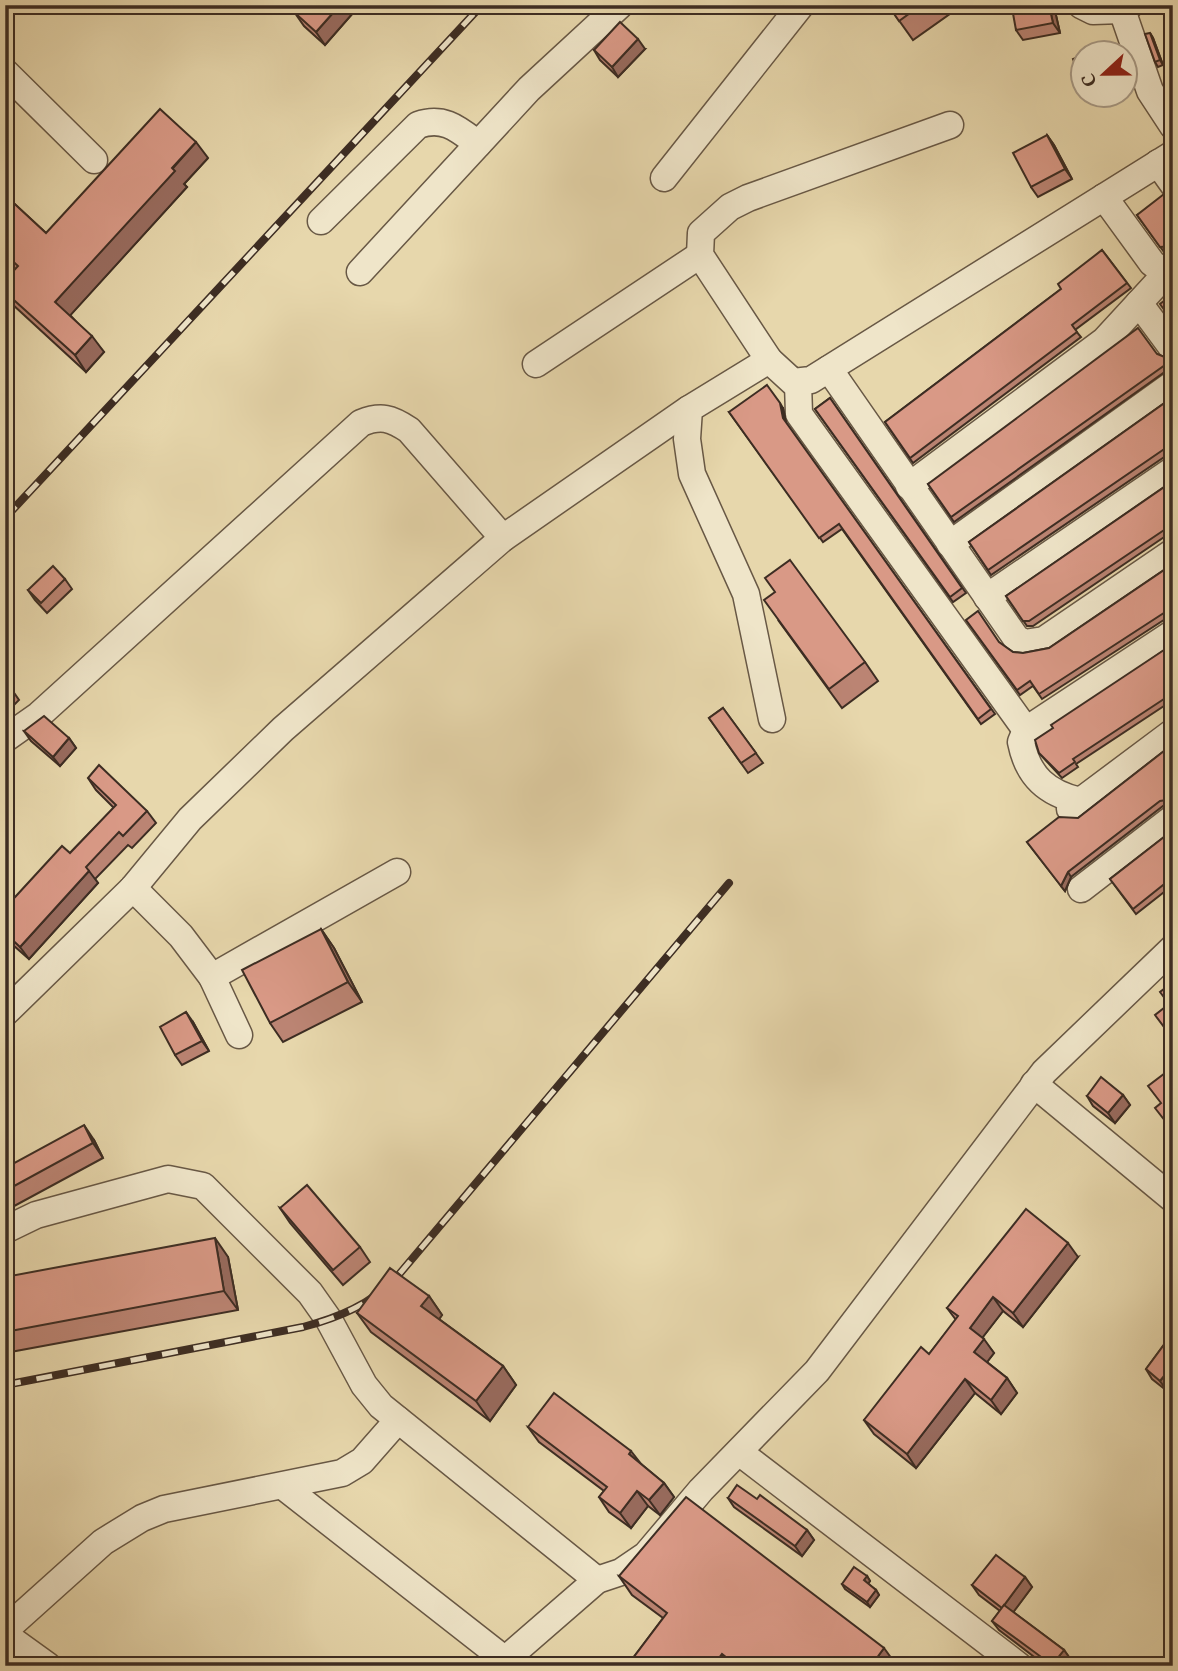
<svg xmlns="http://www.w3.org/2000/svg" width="1178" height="1671" viewBox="0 0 1178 1671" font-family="Vollkorn,serif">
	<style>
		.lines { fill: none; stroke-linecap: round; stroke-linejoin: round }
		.minor-casing { stroke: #685845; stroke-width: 29 }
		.minor { stroke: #efe5c9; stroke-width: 26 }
		.rail-casing { stroke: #3d2d23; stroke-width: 8 }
		.rail { stroke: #efe5c9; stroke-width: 5; stroke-dasharray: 16; stroke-linecap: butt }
		.wall { fill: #bb8473; stroke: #3d2d23; stroke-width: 2 }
		.shaded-wall { fill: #986b5e; stroke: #3d2d23; stroke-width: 2 }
		.building { fill: #d99986; stroke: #3d2d23; stroke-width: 2 }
	</style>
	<rect width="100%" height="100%" fill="#e7d7ac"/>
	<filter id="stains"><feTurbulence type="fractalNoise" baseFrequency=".00286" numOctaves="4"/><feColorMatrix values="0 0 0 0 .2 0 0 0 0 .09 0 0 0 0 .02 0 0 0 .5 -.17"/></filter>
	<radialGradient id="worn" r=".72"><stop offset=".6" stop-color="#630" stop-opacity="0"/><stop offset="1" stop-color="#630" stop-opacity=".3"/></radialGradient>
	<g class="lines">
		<g class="minor-casing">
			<g id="minor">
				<path d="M1081,5L1093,11L1122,10"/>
				<path d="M1130,5L1122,10L1150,91L1173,126"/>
				<path d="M5,72L94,160"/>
				<path d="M1158,163L1173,184"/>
				<path d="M664,178L801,5"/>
				<path d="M1104,197L1152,263L1173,280"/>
				<path d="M321,221L418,125C444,116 458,129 478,144"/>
				<path d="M360,272L529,89L620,5"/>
				<path d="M1139,303L1173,349"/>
				<path d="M769,360L700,255L701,233L730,207L748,198L950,125"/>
				<path d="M536,364L700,255"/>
				<path d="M829,369L1016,638L1024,643L1044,640L1173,552"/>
				<path d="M798,383L799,414L1026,730"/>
				<path d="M909,486L1104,341L1173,266"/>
				<path d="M950,544L1173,384"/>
				<path d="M987,597L1173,470"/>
				<path d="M772,719L746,594L692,474L687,439L689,409L769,360L793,382L811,380L1173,154"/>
				<path d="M5,739L39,715L361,423C381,415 391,418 409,430L503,538"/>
				<path d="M1080,801C1047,793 1028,777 1021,742L1026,730L1173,633"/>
				<path d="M1070,809L1173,732"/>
				<path d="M133,888L181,936L212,977L239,1035"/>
				<path d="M1081,889L1173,818"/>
				<path d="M212,977L397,872"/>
				<path d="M5,1013L133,888L190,819L283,729L503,538L689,409"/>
				<path d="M1034,1084L1173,1199"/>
				<path d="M5,1230L36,1215L168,1179L203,1186L310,1293L329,1320L364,1385L381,1406L597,1580"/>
				<path d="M739,1452L1019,1666"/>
				<path d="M283,1486L513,1666"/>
				<path d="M5,1630L103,1542L142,1518L164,1509L342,1473L362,1461L398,1420"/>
				<path d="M5,1635L48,1666"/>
				<path d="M498,1666L597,1580L621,1572L646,1555L701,1490L817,1371L1044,1072L1173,948"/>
			</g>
		</g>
		<use href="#minor" class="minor"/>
		<g class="rail-casing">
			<g id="rail">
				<path d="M5,518L482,5"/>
				<path d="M5,1385L303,1327C340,1317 369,1305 396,1278L729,883"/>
			</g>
		</g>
		<use href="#rail" class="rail"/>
	</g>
	<g class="wall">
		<path d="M302,5H360L325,45L304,26L295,13Z"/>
		<path d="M888,5H960L961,6L913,40Z"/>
		<path d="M986,5H1003L991,13Z"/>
		<path d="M1027,5H1051L1055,11L1060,33L1023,40L1016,30Z"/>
		<path d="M1150,33L1153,38L1163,65L1158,67L1155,62Z"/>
		<path d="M645,49L618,77L600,60L594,50Z"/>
		<path d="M1047,135L1054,145L1072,179L1038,197L1031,187Z"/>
		<path d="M208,158L184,184L187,187L70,315L104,352L86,372L11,303L5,295V280L15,269L5,260V195L46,233Z"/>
		<path d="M1173,195V251L1164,252L1137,215Z"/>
		<path d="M1102,250L1131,288L1075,330L1081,337L913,463L885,422L1061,289Z"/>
		<path d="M1157,354L1172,360L1173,366L954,522L928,484Z"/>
		<path d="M1173,397V451L991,575L969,542Z"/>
		<path d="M830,398L966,593L953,602L815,409Z"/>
		<path d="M783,408L786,423L995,714L981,724L842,529L823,542L729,412Z"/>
		<path d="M1173,481V531L1033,626H1027L1006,596Z"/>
		<path d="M1173,564V614L1042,699L1033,686L1020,695L966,620L1013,652L1023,653L1049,648Z"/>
		<path d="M65,579L72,589L47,613L35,600L28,590Z"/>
		<path d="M778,620L865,662L878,681L842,708Z"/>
		<path d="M1173,644V700L1076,764L1078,767L1062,778L1039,753L1053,728Z"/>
		<path d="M5,684L12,690L19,700L5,714Z"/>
		<path d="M723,708L763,763L748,773L709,718Z"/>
		<path d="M24,731L69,738L76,748L60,766L31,741Z"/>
		<path d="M1173,744V805L1163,806L1071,877L1065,891L1027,842L1078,818Z"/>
		<path d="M88,778L147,811L156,823L132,848L128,845L95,879L98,883L29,959L5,938V908L70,853L114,808L96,790Z"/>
		<path d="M1173,830V885L1136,914L1110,879Z"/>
		<path d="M321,929L334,948L362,1002L283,1042L270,1023Z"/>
		<path d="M193,1022L209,1051L182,1065L175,1055Z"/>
		<path d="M1123,1095L1130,1105L1115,1123L1093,1106L1087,1096Z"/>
		<path d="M94,1140L103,1158L5,1211V1168Z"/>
		<path d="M280,1208L360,1247L370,1262L343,1285L290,1223Z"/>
		<path d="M228,1257L238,1310L5,1353V1277Z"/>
		<path d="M1078,1257L1023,1327L1003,1311L982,1338L994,1353L987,1362L1007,1378L1017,1393L1001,1414L975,1393L916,1468L874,1434L864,1420L929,1354L956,1320L947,1308Z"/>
		<path d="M429,1296L442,1315L439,1319L503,1366L516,1385L490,1421L371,1332L357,1313Z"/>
		<path d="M1166,1342L1167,1391L1152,1379L1146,1369Z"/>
		<path d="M528,1427L641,1464L664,1483L674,1497L660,1515L648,1506L631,1528L609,1512L599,1497L604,1491L539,1442Z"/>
		<path d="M728,1498L757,1499L807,1530L814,1540L802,1556L734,1507Z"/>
		<path d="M619,1576L897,1666H627L663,1618L632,1595Z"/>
		<path d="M867,1576L870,1581L868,1584L876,1590L879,1595L870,1607L845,1589L842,1584Z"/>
		<path d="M1025,1577L1032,1587L1013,1612L1064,1650L1071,1660L1066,1666H1046L999,1630L992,1621L1000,1611L979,1595L972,1585Z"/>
	</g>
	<g class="shaded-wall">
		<path d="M340,5H360L325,45L316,32Z"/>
		<path d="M1049,5H1051L1055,11L1060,33L1053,23Z"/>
		<path d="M1150,33L1153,38L1163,65L1160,60Z"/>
		<path d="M638,39L645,49L618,77L612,67Z"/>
		<path d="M1047,135L1054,145L1072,179L1065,169Z"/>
		<path d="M196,142L208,158L184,184L187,187L67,319L55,302Z"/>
		<path d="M92,336L104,352L86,372L75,355Z"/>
		<path d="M780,403L783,408L786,423L783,418Z"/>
		<path d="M69,738L76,748L60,766L53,757Z"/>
		<path d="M89,871L98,883L29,959L20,947Z"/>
		<path d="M1068,872L1071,877L1065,891L1061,886Z"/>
		<path d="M321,929L334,948L362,1002L348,982Z"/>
		<path d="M186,1012L193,1022L209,1051L202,1041Z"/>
		<path d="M1123,1095L1130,1105L1115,1123L1108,1113Z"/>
		<path d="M84,1125L94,1140L103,1158L93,1143Z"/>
		<path d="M215,1238L228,1257L238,1310L224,1291Z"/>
		<path d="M1068,1243L1078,1257L1023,1327L1013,1313Z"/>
		<path d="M429,1296L442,1315L435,1325L421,1306Z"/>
		<path d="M993,1297L1003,1311L979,1342L970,1328Z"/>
		<path d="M984,1339L994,1353L984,1366L974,1352Z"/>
		<path d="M1173,1365V1383L1167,1391L1160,1381Z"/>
		<path d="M503,1366L516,1385L490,1421L476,1401Z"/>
		<path d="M1007,1378L1017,1393L1001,1414L991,1400Z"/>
		<path d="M965,1379L975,1393L916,1468L907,1454Z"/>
		<path d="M631,1451L642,1465L629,1454Z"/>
		<path d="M664,1483L674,1497L660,1515L649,1500Z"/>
		<path d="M637,1491L648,1506L631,1528L620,1513Z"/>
		<path d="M807,1530L814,1540L802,1556L795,1546Z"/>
		<path d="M867,1576L870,1581L867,1585L864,1580Z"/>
		<path d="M1025,1577L1032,1587L1009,1618L1002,1608Z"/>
		<path d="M876,1590L879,1595L870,1607L867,1602Z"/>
		<path d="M884,1648L897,1666H871Z"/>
		<path d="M1064,1650L1071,1660L1066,1666L1052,1665Z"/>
		<path d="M722,1654L730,1666H713Z"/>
	</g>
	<g class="building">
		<path d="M302,5H340L316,32L295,13Z"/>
		<path d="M888,5H921L899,21Z"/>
		<path d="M1027,5H1049L1053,23L1016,30L1012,8Z"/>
		<path d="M620,22L638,39L612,67L594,50Z"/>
		<path d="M1150,33L1160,60L1155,62L1145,34Z"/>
		<path d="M1115,44L1118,52H1091Z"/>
		<path d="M1083,55V86L1073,59Z"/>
		<path d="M160,109L196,142L172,168L175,171L55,302L92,336L75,355L5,292V280L18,266L5,254V195L46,233Z"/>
		<path d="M1047,135L1065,169L1031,187L1013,153Z"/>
		<path d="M1164,194L1168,198L1173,195V246L1160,247L1137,215Z"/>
		<path d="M1102,250L1127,283L1072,325L1077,332L910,458L885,422L1061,289L1058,284Z"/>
		<path d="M1173,294V322L1160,304Z"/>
		<path d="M1138,328L1157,354L1172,360L951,517L928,484Z"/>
		<path d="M767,385L780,403L783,418L991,709L978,719L839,524L819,538L729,412Z"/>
		<path d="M1173,397V443L988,570L969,542Z"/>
		<path d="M830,398L962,588L950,597L815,409Z"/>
		<path d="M1173,481V524L1029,621H1023L1006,596Z"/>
		<path d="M790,560L865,662L829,689L764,600L775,592L765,578Z"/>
		<path d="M1173,564V607L1039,694L1030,681L1017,690L966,620L978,611L999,642L1013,652L1023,653L1049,648Z"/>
		<path d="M53,566L65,579L41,603L28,590Z"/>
		<path d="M1173,644V693L1073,759L1075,762L1059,773L1039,753L1035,740L1053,728L1051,725Z"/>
		<path d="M5,684L12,690L5,696Z"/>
		<path d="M723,708L756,753L741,763L709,718Z"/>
		<path d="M44,716L69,738L53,757L24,731Z"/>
		<path d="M1173,744V799L1160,801L1068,872L1061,886L1027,842L1059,817L1078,818Z"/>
		<path d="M99,765L147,811L123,836L119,832L86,867L89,871L20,947L5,933V908L62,846L70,853L116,805L88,778Z"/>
		<path d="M1173,830V877L1133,909L1110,879Z"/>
		<path d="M321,929L348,982L270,1023L242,970Z"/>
		<path d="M1173,982V1039L1155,1015L1169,1004L1160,992Z"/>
		<path d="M186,1012L202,1041L175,1055L160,1027Z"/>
		<path d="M1173,1067V1131L1155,1108L1161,1103L1148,1086Z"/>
		<path d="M1101,1077L1123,1095L1108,1113L1087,1096Z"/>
		<path d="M84,1125L93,1143L5,1191V1168Z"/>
		<path d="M307,1185L360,1247L333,1270L280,1208Z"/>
		<path d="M1026,1209L1068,1243L1013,1313L993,1297L970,1328L984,1339L974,1352L1007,1378L991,1400L965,1379L907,1454L864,1420L921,1347L929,1354L958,1316L947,1308Z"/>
		<path d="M215,1238L224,1291L5,1332V1277Z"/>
		<path d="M390,1268L429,1296L421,1306L503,1366L476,1401L357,1313Z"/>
		<path d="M1166,1342L1173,1347V1365L1160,1381L1146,1369Z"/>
		<path d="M554,1393L631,1451L629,1454L664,1483L649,1500L637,1491L620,1513L599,1497L607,1487L528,1427Z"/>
		<path d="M737,1485L757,1499L760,1495L807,1530L795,1546L728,1498Z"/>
		<path d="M686,1497L884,1648L871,1666H737L722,1654L713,1666H627L667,1613L619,1576Z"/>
		<path d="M996,1555L1025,1577L1002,1608L972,1585Z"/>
		<path d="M854,1567L867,1576L864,1580L876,1590L867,1602L842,1584Z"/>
		<path d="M1004,1605L1064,1650L1052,1665L992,1621Z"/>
	</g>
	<rect width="1178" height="1671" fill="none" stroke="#e7d7ac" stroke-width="28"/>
	<rect x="7" y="7" width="1164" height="1657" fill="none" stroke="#3d2d23" stroke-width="3.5"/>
	<rect x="14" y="14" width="1150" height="1643" fill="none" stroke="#3d2d23" stroke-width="2"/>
	<g transform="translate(1104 74) rotate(248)"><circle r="33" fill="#efe5c9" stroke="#a89b87" stroke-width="2"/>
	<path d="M0-5L12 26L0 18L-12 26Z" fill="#8f2418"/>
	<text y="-10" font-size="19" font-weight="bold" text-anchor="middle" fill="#3d2d23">С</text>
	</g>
	<rect width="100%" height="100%" filter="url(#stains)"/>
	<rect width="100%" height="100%" fill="url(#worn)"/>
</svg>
